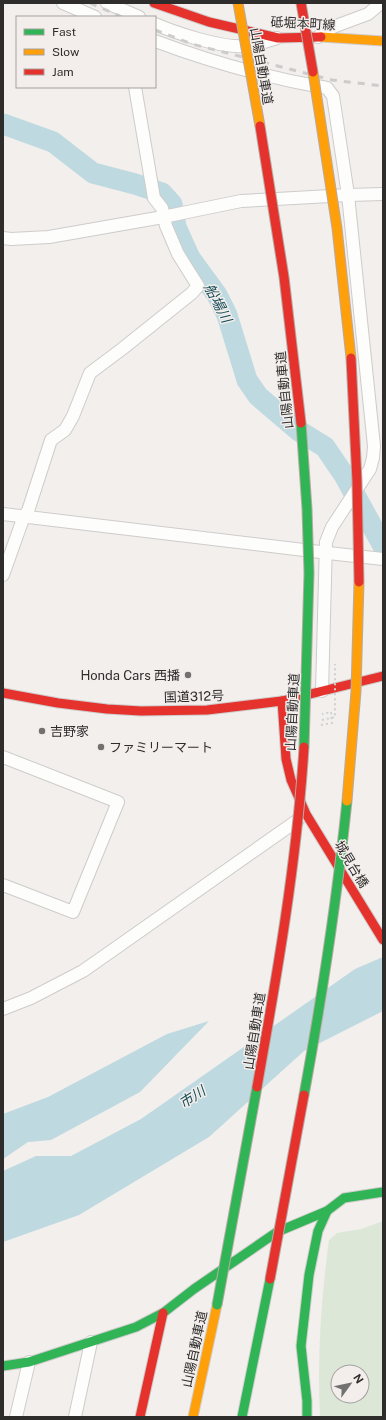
<svg xmlns="http://www.w3.org/2000/svg" width="386" height="1420" viewBox="0 0 386 1420" font-family="'Public Sans','Noto Sans JP',sans-serif">
	<style>
		.green { fill: #dde7d8; fill-rule: evenodd }
		.water { fill: #bed9df }
		.lines { fill: none; stroke-linecap: round; stroke-linejoin: round }
		.river { stroke: #bed9df; stroke-width: 21 }
		.street-casing { stroke: #cecccb; stroke-width: 14 }
		.fast-casing { stroke: #cecccb; stroke-width: 11 }
		.slow-casing { stroke: #cecccb; stroke-width: 11 }
		.jam-casing { stroke: #cecccb; stroke-width: 11 }
		.path { stroke: #d0d0d0; stroke-width: 2; stroke-dasharray: 2 3; stroke-linecap: butt }
		.street { stroke: #fdfdfc; stroke-width: 12 }
		.fast { stroke: #30b455; stroke-width: 9 }
		.slow { stroke: #ff9f0a; stroke-width: 9 }
		.jam { stroke: #e5322d; stroke-width: 9 }
		.rail { stroke: #cdcccc; stroke-width: 3; stroke-dasharray: 7 7; stroke-linecap: butt }
		.fast-bridge-casing { stroke: #b8aba4; stroke-width: 11; stroke-linecap: butt }
		.slow-bridge-casing { stroke: #b8aba4; stroke-width: 11; stroke-linecap: butt }
		.jam-bridge-casing { stroke: #b8aba4; stroke-width: 11; stroke-linecap: butt }
		.path-bridge { stroke: #d0d0d0; stroke-width: 2; stroke-dasharray: 2 3; stroke-linecap: butt }
		.fast-bridge { stroke: #30b455; stroke-width: 9 }
		.slow-bridge { stroke: #ff9f0a; stroke-width: 9 }
		.jam-bridge { stroke: #e5322d; stroke-width: 9 }
		.poi-dot { fill: #737170; stroke: #f3eeec; stroke-width: 1.5 }
		.labels { text-anchor: middle; stroke-width: 3; stroke-linejoin: round; paint-order: stroke }
		.street-label { font-size: 13px; fill: #2e2d2c; stroke: #f3eeec }
		.poi-label { font-size: 13px; fill: #2e2d2c; stroke: #f3eeec; text-anchor: start }
		.water-label { font-size: 14px; font-style: italic; fill: #154c58; stroke: #f3eeec }
	</style>
	<rect width="100%" height="100%" fill="#f2efed"/>
	<path class="green" d="M383,1221V1417H320C317,1357 321,1299 329,1240L337,1233L361,1229ZM338,1372H362V1396H338Z"/>
	<g class="water">
		<path d="M383,957V1011L304,1051L209,1137L79,1215L3,1242V1171L36,1156H71L141,1119L355,969Z"/>
		<path d="M209,1021L140,1092L51,1140L28,1142L3,1159V1114L48,1097L167,1034Z"/>
	</g>
	<g class="lines">
		<path class="river" d="M3,124L53,142L93,173L135,184L162,193L172,204L176,227L190,258L217,295L227,315L247,380L258,396L299,431L325,447L344,475L383,546"/>
		<g class="street-casing">
			<g id="street">
				<path d="M63,3L95,17"/>
				<path d="M107,3L139,17"/>
				<path d="M155,24C176,33 221,48 244,46C256,46 267,41 277,38"/>
				<path d="M318,37L333,27L368,14L381,3"/>
				<path d="M155,41C211,62 268,78 327,88L333,96L348,195L374,446L373,458L370,469L332,527L326,542L322,691"/>
				<path d="M3,238L11,239L49,237L163,217L241,201L348,195L383,194"/>
				<path d="M3,514L337,554L383,559"/>
				<path d="M3,575L24,516L28,511L51,440L65,430L73,416L90,373L122,349L192,293L198,286L178,254L166,226L162,208L154,198L135,87"/>
				<path d="M3,757L118,802L73,912L3,885"/>
				<path d="M3,1009L31,998L83,971L298,820"/>
				<path d="M16,1417L29,1362"/>
				<path d="M75,1417L91,1342"/>
			</g>
		</g>
		<g class="fast-casing">
			<g id="fast">
				<path d="M3,1366L29,1362L136,1327L163,1313L194,1289L277,1232L327,1211"/>
				<path d="M242,1417L270,1279"/>
				<path d="M307,1417V1401L301,1346L309,1275L318,1231L327,1211L344,1198L383,1192"/>
			</g>
		</g>
		<g class="slow-casing">
			<g id="slow">
				<path d="M321,37L383,41"/>
				<path d="M193,1417L217,1305"/>
			</g>
		</g>
		<g class="jam-casing">
			<g id="jam">
				<path d="M154,3L209,22L278,38L321,37"/>
				<path d="M3,693L58,703L107,709L141,711L207,710L282,701L383,676"/>
				<path d="M282,701L286,759L291,780L306,814L383,940"/>
				<path d="M140,1417L163,1313"/>
			</g>
		</g>
		<path class="path" d="M321,725L332,723L331,712L322,714"/>
		<use href="#street" class="street"/>
		<use href="#fast" class="fast"/>
		<use href="#slow" class="slow"/>
		<use href="#jam" class="jam"/>
		<g class="rail">
			<path d="M90,3L122,17"/>
			<path d="M155,30L192,44L332,80L383,86"/>
		</g>
		<g class="fast-bridge-casing">
			<g id="fast-bridge">
				<path d="M301,423L307,509L309,573L304,747"/>
				<path d="M304,1095C322,997 337,899 347,801"/>
				<path d="M217,1305L257,1087"/>
			</g>
		</g>
		<g class="slow-bridge-casing">
			<g id="slow-bridge">
				<path d="M238,3L260,126"/>
				<path d="M313,72L337,228L351,358"/>
				<path d="M347,801L356,691L359,582"/>
			</g>
		</g>
		<g class="jam-bridge-casing">
			<g id="jam-bridge">
				<path d="M301,3L313,72"/>
				<path d="M260,126L284,277L301,423"/>
				<path d="M351,358L357,481L359,582"/>
				<path d="M257,1087C277,975 297,861 304,747"/>
				<path d="M270,1279L304,1095"/>
			</g>
		</g>
		<path class="path-bridge" d="M322,720L335,717V664"/>
		<use href="#fast-bridge" class="fast-bridge"/>
		<use href="#slow-bridge" class="slow-bridge"/>
		<use href="#jam-bridge" class="jam-bridge"/>
	</g>
	<g class="poi-dot">
		<circle cx="188" cy="675" r="4"/>
		<circle cx="42" cy="731" r="4"/>
		<circle cx="101" cy="747" r="4"/>
	</g>
	<g class="labels">
		<g class="street-label">
			<text transform="translate(303 23) rotate(3)" y="5">砥堀本町線</text>
			<text transform="translate(262 66) rotate(80)" y="5">山陽自動車道</text>
			<text transform="translate(284 390) rotate(-96)" y="5">山陽自動車道</text>
			<text transform="translate(194 696) rotate(-2)" y="5">国道312号</text>
			<text transform="translate(292 712) rotate(-87)" y="5">山陽自動車道</text>
			<text transform="translate(352 864) rotate(59)" y="5">城見台橋</text>
			<text transform="translate(254 1031) rotate(-81)" y="5">山陽自動車道</text>
			<text transform="translate(194 1349) rotate(-78)" y="5">山陽自動車道</text>
		</g>
		<g class="poi-label">
			<text x="180" y="680" text-anchor="end">Honda Cars 西播</text>
			<text x="50" y="736">吉野家</text>
			<text x="109" y="752">ファミリーマート</text>
		</g>
		<g class="water-label">
			<text transform="translate(218 303) rotate(62)" y="5">船場川</text>
			<text transform="translate(192 1097) rotate(-33)" y="5">市川</text>
		</g>
	</g>
	<rect width="386" height="1420" fill="none" stroke="#2e2d2c" stroke-width="8"/>
	<rect x="16" y="16" width="140" height="72" fill="#f3eeec" stroke="#a4a19f"/>
	<rect x="24" y="29" width="20" height="6" fill="#30b455" stroke="#a4a19f"/>
	<text x="52" y="36" font-size="12" fill="#2e2d2c">Fast</text>
	<rect x="24" y="49" width="20" height="6" fill="#ff9f0a" stroke="#a4a19f"/>
	<text x="52" y="56" font-size="12" fill="#2e2d2c">Slow</text>
	<rect x="24" y="69" width="20" height="6" fill="#e5322d" stroke="#a4a19f"/>
	<text x="52" y="76" font-size="12" fill="#2e2d2c">Jam</text>
	<g transform="translate(350 1384) rotate(57)"><circle r="19" fill="#f3eeec" stroke="#a4a19f"/>
	<path d="M0-3L7 15L0 10L-7 15Z" fill="#737170"/>
	<text y="-6" font-size="11" font-weight="bold" text-anchor="middle" fill="#2e2d2c">N</text>
	</g>
</svg>
